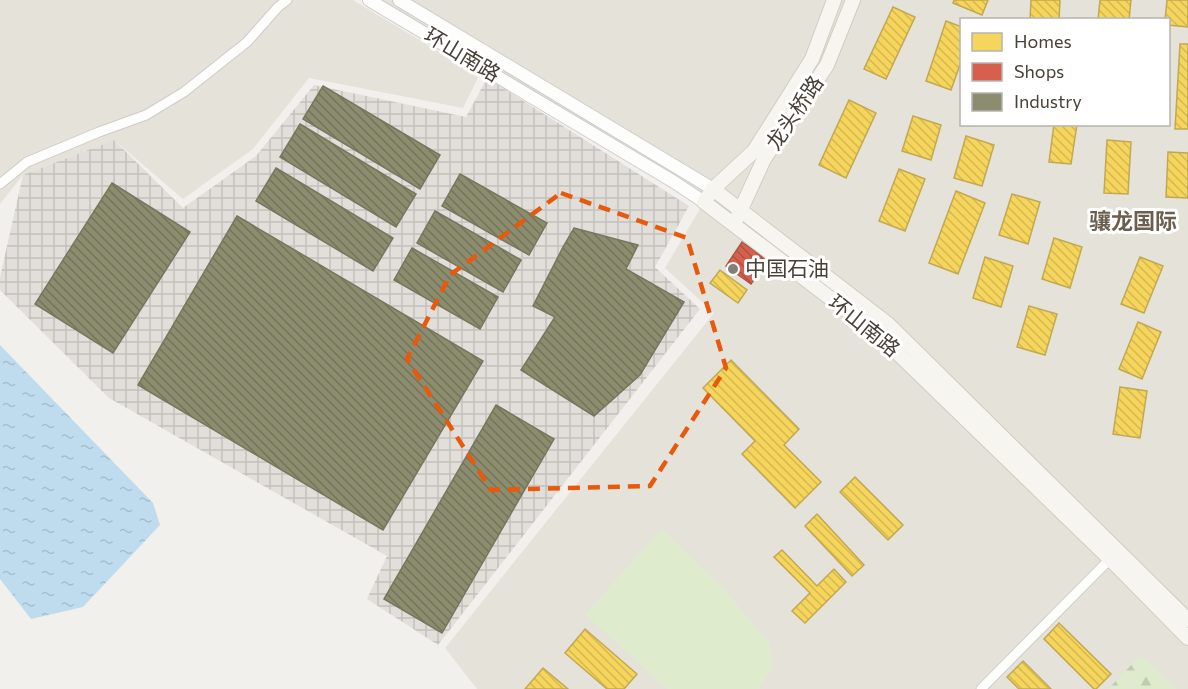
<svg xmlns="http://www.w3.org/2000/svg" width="1188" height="689" viewBox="0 0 1188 689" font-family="Commissioner,'Noto Sans SC',sans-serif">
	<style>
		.residential { fill: #e5e2da; fill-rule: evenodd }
		.industrial { fill: url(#industrial-grid) }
		.grass { fill: #dfebcd }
		.forest { fill: url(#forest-firs) }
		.water { fill: url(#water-ripples) }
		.homes { fill: url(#homes-back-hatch); stroke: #c2a951; stroke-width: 1.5 }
		.shops { fill: url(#shops-back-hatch); stroke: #ab5747; stroke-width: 1.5 }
		.industry { fill: url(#industry-back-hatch); stroke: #78765e; stroke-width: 1.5 }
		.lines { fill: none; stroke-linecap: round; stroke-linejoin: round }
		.minor-casing { stroke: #ceccc8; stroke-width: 11 }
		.tertiary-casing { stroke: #ceccc8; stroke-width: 14 }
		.secondary-casing { stroke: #d0cdc3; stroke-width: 16 }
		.minor { stroke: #fdfdfc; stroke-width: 9 }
		.tertiary { stroke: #fdfdfc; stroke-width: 12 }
		.secondary { stroke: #f7f5ef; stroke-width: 14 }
		.marked { fill: none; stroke: #e8590c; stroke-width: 4.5; stroke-dasharray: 12 8; stroke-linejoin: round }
		.poi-dot { fill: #837e77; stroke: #fff; stroke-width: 2 }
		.labels { text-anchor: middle; stroke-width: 6; stroke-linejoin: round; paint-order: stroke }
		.street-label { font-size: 21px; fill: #484138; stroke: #fff }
		.poi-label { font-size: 21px; fill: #484138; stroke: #fff; text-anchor: start }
		.neighbourhood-label { font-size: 22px; font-weight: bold; fill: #6b5f4f; stroke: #fff }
	</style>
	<defs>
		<pattern id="industrial-grid" width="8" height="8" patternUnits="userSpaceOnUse" patternTransform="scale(1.5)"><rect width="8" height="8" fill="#e2dfda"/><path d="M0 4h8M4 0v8" fill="none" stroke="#c3c1bc"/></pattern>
		<pattern id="forest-firs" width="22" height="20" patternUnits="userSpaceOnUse" patternTransform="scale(1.5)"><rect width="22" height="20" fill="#dfebcd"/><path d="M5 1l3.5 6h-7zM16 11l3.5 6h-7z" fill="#c1cbb1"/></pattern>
		<pattern id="water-ripples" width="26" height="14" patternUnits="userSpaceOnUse" patternTransform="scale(1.5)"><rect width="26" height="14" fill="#bedcee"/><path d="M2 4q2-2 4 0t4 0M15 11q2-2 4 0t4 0" fill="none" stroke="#a5becd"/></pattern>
		<pattern id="homes-back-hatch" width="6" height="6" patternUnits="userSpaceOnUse" patternTransform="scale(1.5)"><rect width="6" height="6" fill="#f6d55c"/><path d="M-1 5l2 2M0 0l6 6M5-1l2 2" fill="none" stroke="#d4b851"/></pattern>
		<pattern id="shops-back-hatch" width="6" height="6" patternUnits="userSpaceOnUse" patternTransform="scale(1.5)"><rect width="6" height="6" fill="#d6604d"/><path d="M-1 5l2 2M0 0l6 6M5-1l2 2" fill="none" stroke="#b05141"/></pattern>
		<pattern id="industry-back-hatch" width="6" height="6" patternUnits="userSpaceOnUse" patternTransform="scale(1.5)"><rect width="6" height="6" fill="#8c8c6e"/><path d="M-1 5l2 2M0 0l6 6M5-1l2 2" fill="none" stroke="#74745b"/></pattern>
	</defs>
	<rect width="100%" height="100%" fill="#f1f0ec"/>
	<g class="residential">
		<path d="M0,0H353L479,76L463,108L309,78L253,149L183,199L114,140L23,175L0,204Z"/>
		<path d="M369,0H1188V638L1006,460L1188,645V689H477L445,648L714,313L665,268L704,202ZM962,20H1168V124H962Z"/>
	</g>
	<path class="industrial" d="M487,78L689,206L655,267L700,309L438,645L367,599L387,556L109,398L0,290V277L23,175L114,140L183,208L256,156L314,85L466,117Z"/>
	<path class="grass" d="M662,529L724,589L769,643L773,666L759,689H667L585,614Z"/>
	<path class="forest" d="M1141,655L1176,689H1108Z"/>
	<path class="water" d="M0,345L153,503L160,525L83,607L31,619L0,579Z"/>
	<g class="homes">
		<path d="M954,0H988L982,15L953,3Z"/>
		<path d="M1031,0H1060L1059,20H1030Z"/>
		<path d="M1100,0H1131L1129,20H1098Z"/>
		<path d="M1167,0H1188V27L1168,25V20H1165Z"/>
		<path d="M893,7L915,17L886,79L864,69Z"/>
		<path d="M946,21L962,27V59L951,90L926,81Z"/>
		<path d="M1180,44H1188V129H1175Z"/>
		<path d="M849,100L876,113L846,178L819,165Z"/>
		<path d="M913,116L941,125L931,160L902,151Z"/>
		<path d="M1054,124H1077L1071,164L1049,162Z"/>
		<path d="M966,136L994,145L982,186L954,178Z"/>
		<path d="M1107,140L1131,142L1128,194L1104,193Z"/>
		<path d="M1168,152L1188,153V198L1166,197Z"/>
		<path d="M899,169L925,179L905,231L879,221Z"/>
		<path d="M956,191L985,203L958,274L929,263Z"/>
		<path d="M1012,194L1040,202L1028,244L999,235Z"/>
		<path d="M1054,238L1082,247L1070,288L1042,279Z"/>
		<path d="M985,257L1013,266L1001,307L973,298Z"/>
		<path d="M1140,257L1163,266L1144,313L1121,304Z"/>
		<path d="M720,270L747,290L738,303L710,283Z"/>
		<path d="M1029,306L1057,314L1045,355L1017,347Z"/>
		<path d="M1138,322L1161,332L1142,379L1119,369Z"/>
		<path d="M731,360L799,429L784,445L821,482L795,508L742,454L755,441L703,388Z"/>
		<path d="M1120,387L1147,391L1140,438L1113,434Z"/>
		<path d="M855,477L903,525L888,540L840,492Z"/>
		<path d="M817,514L864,565L852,576L805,526Z"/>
		<path d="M782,550L817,586L834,569L846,582L805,623L792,611L810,593L774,557Z"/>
		<path d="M1059,623L1111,674L1096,689H1094L1044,639Z"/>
		<path d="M585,629L637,674L624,689H607L565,653Z"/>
		<path d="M1023,661L1051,689H1019L1007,677Z"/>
		<path d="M543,668L568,689H525Z"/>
	</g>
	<path class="shops" d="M742,242L768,260L751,284L726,266Z"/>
	<g class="industry">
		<path d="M323,86L440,155L420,189L303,119Z"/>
		<path d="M300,124L416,194L396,227L280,157Z"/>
		<path d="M276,168L393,238L373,271L256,201Z"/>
		<path d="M460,174L547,223L529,255L442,206Z"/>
		<path d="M112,183L190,232L113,353L35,304Z"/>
		<path d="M435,211L521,260L503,292L417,243Z"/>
		<path d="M237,216L483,361L383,530L138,385Z"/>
		<path d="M574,228L638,245L626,269L684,302L640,375L594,416L521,370L555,317L533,306L563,247Z"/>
		<path d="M412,248L498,297L480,329L394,280Z"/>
		<path d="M496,405L554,439L442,633L384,599Z"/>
	</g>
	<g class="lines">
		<g class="minor-casing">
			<g id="minor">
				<path d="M0,184L27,162L99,132L146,115L184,92L247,42L278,7L287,0"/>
				<path d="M981,689L1110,559"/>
			</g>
		</g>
		<g class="tertiary-casing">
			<g id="tertiary">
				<path d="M369,0L674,182L704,202"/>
				<path d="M399,0L713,189"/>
			</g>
		</g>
		<g class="secondary-casing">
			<g id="secondary">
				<path d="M834,0L812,59L754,151L713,189L704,202L880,336L1110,559L1188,638"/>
				<path d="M713,189L888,324L1188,620"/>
				<path d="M737,218L764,159L827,65L853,0"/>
			</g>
		</g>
		<use href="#minor" class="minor"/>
		<use href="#tertiary" class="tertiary"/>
		<use href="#secondary" class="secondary"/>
	</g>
	<path class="marked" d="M561,193L687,238L726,368L650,486L491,490L407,359L450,275Z"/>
	<circle class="poi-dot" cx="733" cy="269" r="6"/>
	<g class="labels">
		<g class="street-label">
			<text transform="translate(462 55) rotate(31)" y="7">环山南路</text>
			<text transform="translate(795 113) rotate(-56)" y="7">龙头桥路</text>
			<text transform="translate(864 326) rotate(39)" y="7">环山南路</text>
		</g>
		<g class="poi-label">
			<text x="745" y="276">中国石油</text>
		</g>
		<g class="neighbourhood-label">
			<text x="1133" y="229">骧龙国际</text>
		</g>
	</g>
	<rect x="960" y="18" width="210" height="108" fill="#ffffff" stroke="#b6b3af" stroke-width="1.5"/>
	<rect x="972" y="33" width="30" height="18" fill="#f6d55c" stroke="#b6b3af" stroke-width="1.5"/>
	<text x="1014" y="48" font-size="18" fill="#484138">Homes</text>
	<rect x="972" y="63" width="30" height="18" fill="#d6604d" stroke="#b6b3af" stroke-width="1.5"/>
	<text x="1014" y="78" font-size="18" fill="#484138">Shops</text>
	<rect x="972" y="93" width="30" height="18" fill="#8c8c6e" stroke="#b6b3af" stroke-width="1.5"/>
	<text x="1014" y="108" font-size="18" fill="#484138">Industry</text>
</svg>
